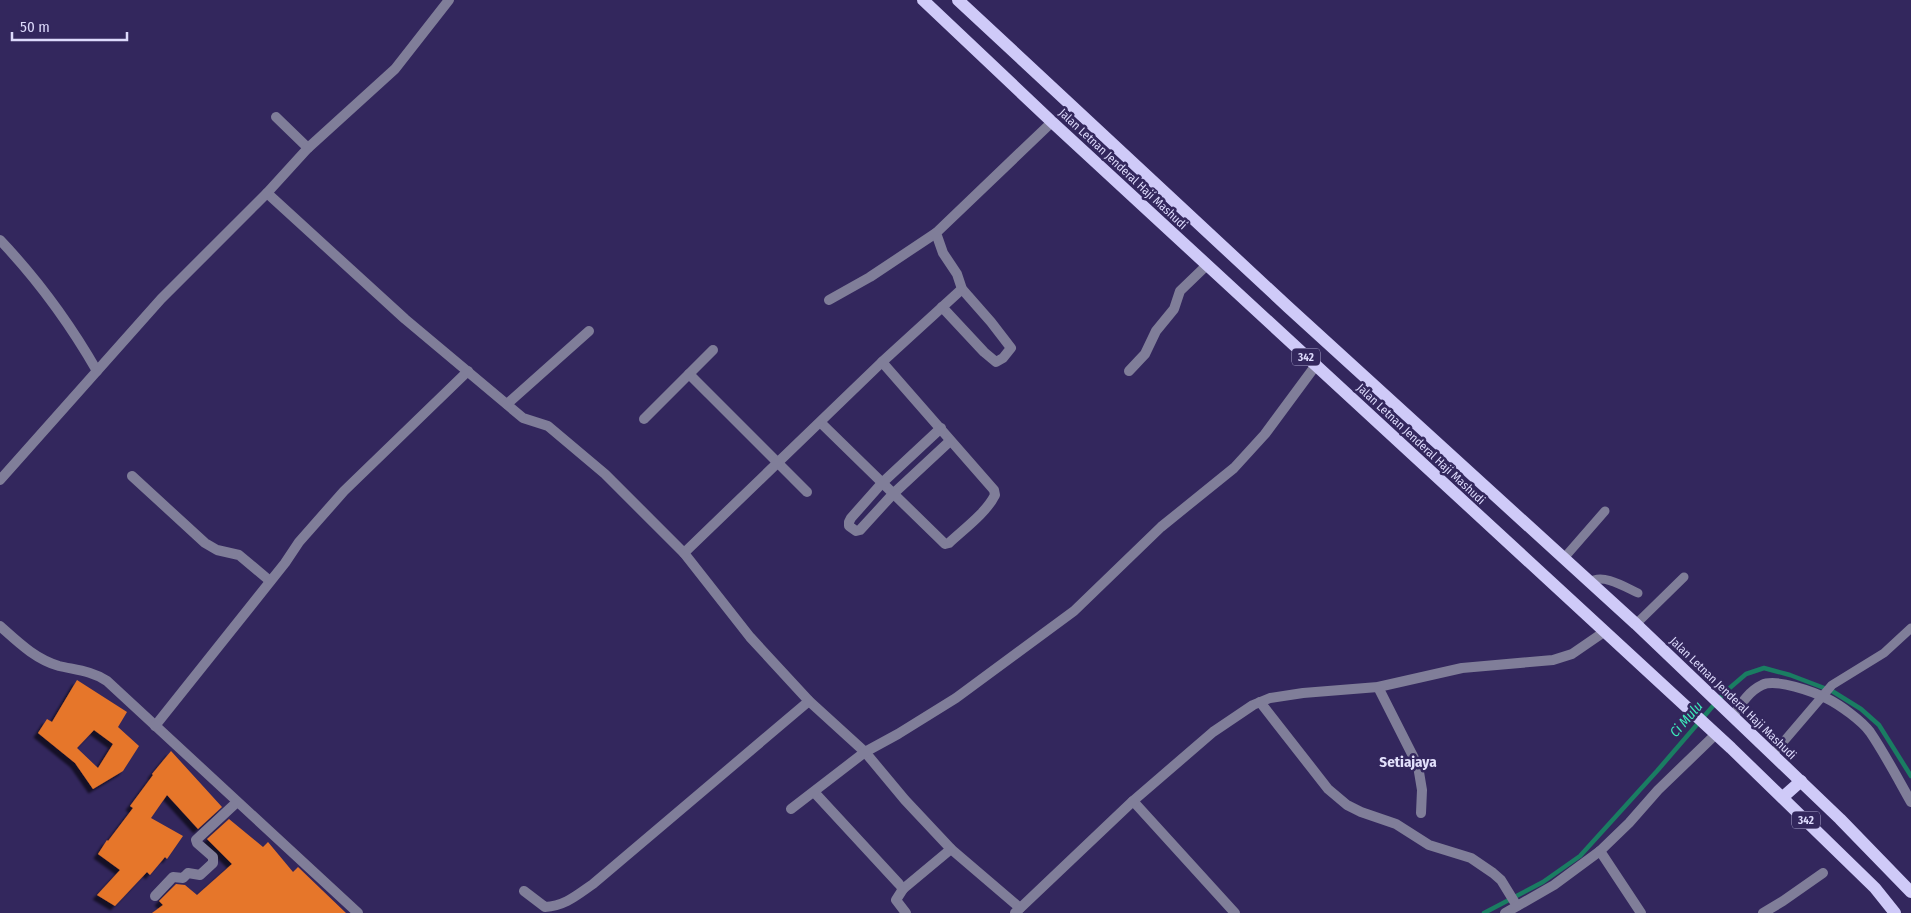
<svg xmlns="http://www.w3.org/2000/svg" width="1911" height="913" viewBox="0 0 1911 913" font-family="'Fira Sans Condensed',sans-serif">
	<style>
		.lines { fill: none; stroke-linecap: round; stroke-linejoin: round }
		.stream { stroke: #1a7d62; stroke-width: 4.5 }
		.building { fill: #e6762c; fill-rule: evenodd; filter: url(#shadow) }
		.service { stroke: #807e99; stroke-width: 9 }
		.minor { stroke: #807e99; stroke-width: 10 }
		.primary { stroke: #cfcaf8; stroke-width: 12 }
		.labels { text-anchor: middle; stroke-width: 5; stroke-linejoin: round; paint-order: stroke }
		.shield { fill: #33275d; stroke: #aaa4cc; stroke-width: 1 }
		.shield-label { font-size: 11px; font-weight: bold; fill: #dddafc }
		.street-label { font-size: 12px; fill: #dddafc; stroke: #33275d }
		.water-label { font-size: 14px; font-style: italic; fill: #3deaba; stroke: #33275d }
		.quarter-label { font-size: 15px; font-weight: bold; fill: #e2e0fb; stroke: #33275d }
	</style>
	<defs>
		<filter id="shadow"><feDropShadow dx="-4.5" dy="4.5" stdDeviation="1" flood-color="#0009"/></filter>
	</defs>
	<rect width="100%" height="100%" fill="#33275d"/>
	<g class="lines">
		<path class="stream" d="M1484,913L1543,882L1580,856L1657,771L1725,692L1746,674L1764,668L1790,675L1832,691L1861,709L1879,725L1911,776"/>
	</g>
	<g class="building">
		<path d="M77,680L127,712L118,727L139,746L123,771L93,789L75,763L38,733L47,719L52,722ZM94,730L113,744L98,768L77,748Z"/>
		<path d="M171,751L222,807L198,829L167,795L151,818L183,836L167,859L165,857L150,875L147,872L115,906L97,895L120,870L98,854L107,840L108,841L133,808L130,806L153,775L152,774Z"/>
		<path d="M229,819L263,847L268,842L293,872L298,867L346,913H152L163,905L159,901L176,884L185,885L197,895L232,864L207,839Z"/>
	</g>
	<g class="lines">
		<g class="service">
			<path d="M1564,558L1605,511"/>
			<path d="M1590,582C1603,573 1625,587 1638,593"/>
			<path d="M1636,624L1684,577"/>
			<path d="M1773,754L1832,685L1884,653L1911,628"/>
		</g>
		<g class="minor">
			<path d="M276,117L308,148"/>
			<path d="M267,193L405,319L523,418L548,426L605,474L684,553L750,637L809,701L865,752L905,800L951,849L1020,908"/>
			<path d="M0,240C38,280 70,324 97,371"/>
			<path d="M829,300L870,277L936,233"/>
			<path d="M942,307L984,352L996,362L1003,358L1011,348L991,322L962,289L957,274L943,253L936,233L1052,122"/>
			<path d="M1129,371L1145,354L1156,331L1174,309L1180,291L1207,265"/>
			<path d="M689,374L807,492"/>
			<path d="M507,404L589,331"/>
			<path d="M644,419L713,350"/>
			<path d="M821,423L945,544L949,543C964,529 986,513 995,495L994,490L882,362"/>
			<path d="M941,428L882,483L851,518L849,522V526L856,531L860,530L893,494L950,441"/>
			<path d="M132,476L205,543L217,550L239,555L270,581"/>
			<path d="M0,480L161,299L267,193L308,148L395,69L449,0"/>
			<path d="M684,553L882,362L962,289"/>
			<path d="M0,626C18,642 35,659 59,666C76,670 92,671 107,681L358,913"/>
			<path d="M1378,687L1418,766L1422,790L1421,813"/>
			<path d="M1260,702L1328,789L1347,805L1361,812L1396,824L1429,845L1471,858L1493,873L1501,880L1517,906"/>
			<path d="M1733,716C1741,704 1749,691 1762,685C1776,678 1814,692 1828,699C1840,705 1862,721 1870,732C1885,754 1898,779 1911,802"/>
			<path d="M155,726L285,563L299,542L344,491L468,371"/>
			<path d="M814,792L899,884L903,889L896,900L906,913"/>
			<path d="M1133,801L1235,913"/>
			<path d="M791,809L865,752L898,734L956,698L1074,611L1161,527L1234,468L1265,434L1316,365"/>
			<path d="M1600,851L1641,913"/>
			<path d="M903,889L951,849"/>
			<path d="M524,891L545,907C565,906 577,895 593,884L809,701"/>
			<path d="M155,896L173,877L183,878L188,873L200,875L213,863V857L197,843L196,840L237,802"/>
			<path d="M1015,913L1133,801L1213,732L1253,705L1270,698L1303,693L1378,687L1462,668L1553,660L1572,654L1604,632"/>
			<path d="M1505,913L1554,885L1600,851L1629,823L1658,790L1716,734"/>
			<path d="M1763,913L1783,901L1823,873"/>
		</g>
		<g class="primary">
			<path d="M923,0L1052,122L1731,748L1875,888L1895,913"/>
			<path d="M958,0L1288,307L1636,624L1840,819L1911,892"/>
			<path d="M1783,797L1801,781"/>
		</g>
	</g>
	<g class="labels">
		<g class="shield">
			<rect x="1292" y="348.5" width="28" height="17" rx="4"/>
			<rect x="1792" y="811.5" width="28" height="17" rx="4"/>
		</g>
		<g class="shield-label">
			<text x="1306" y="361">342</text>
			<text x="1806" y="824">342</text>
		</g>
		<g class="street-label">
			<text transform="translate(1123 169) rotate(43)" y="4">Jalan Letnan Jenderal Haji Mashudi</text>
			<text transform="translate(1421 444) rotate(43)" y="4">Jalan Letnan Jenderal Haji Mashudi</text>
			<text transform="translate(1733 698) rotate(44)" y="4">Jalan Letnan Jenderal Haji Mashudi</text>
		</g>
		<g class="water-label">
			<text transform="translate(1686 719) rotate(-49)" y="5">Ci Mulu</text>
		</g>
		<g class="quarter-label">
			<text x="1408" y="767">Setiajaya</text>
		</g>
	</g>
	<path d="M12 32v8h115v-8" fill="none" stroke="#dddafc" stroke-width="2.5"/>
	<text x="20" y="32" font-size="15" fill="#dddafc" stroke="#33275d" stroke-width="4" paint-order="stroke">50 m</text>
</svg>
